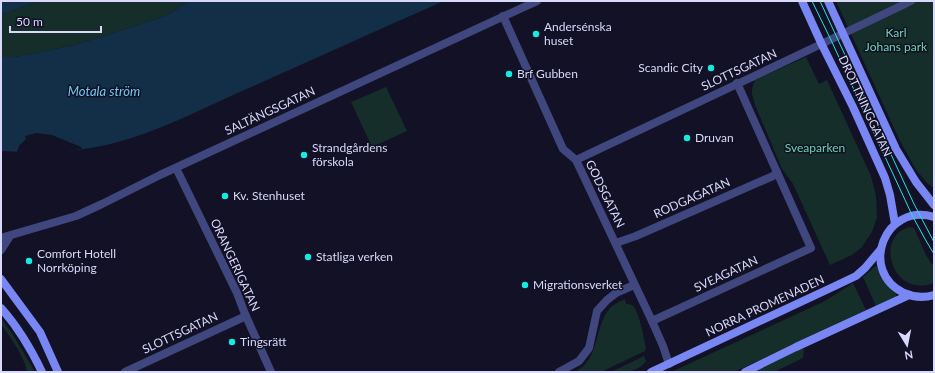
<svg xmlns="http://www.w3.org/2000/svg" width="935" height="373" viewBox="0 0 935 373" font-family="Lato,sans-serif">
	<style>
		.green { fill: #152e29 }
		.water { fill: #132e47 }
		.pier { fill: #121125 }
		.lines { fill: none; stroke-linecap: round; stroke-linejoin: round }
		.minor { stroke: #40477f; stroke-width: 8 }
		.secondary { stroke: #7887f3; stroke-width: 8 }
		.tram { stroke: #16eae0; stroke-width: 1 }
		.poi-dot { fill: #16eae0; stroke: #121125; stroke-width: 1.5 }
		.labels { text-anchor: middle; stroke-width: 3; stroke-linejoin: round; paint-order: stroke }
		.poi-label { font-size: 12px; fill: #d8d9fb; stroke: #121125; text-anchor: start }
		.park-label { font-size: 12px; fill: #6ad5ab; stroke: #121125 }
		.street-label { font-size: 12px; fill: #d8d9fb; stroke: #121125 }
		.water-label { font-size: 13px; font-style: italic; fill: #70c9f2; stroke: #121125 }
	</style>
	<rect width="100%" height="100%" fill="#121125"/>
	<g class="green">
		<path d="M38,1H189L166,16L75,45L16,57H1V15Z"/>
		<path d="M836,1H934V188L927,183L916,170L899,139Z"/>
		<path d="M806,57L819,84L827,80L871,176L876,196L877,217L872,232L861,248L852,255L830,265L793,184L782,169L755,105C752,94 750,91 755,80Z"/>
		<path d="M386,87L407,131L372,147L351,102Z"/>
		<path d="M910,227L914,228L926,255L931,263L934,266V283C891,299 874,235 910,227Z"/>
		<path d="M876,266L878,267L886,283L896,294V297L876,306L863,277Z"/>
		<path d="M853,283L866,310L734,372H671L823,302C834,296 843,289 853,283Z"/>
		<path d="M625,299L626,304C628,304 630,304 632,305C639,309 644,339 646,348L645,351L601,372H575C601,359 593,326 611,307C615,304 620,301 625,299Z"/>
		<path d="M1,318L13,335L35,372H27L25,364L18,349L8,334L1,324Z"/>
		<path d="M801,348L804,349L803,358L774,372H752Z"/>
		<path d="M644,356L646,361C637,373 626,372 611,372Z"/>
	</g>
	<g class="water">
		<path d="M1,1H38L1,15Z"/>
		<path d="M189,1H444C373,32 304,64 233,95C196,112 158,131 118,142C79,153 41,153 1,151V57H16L75,45L166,16Z"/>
	</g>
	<path class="pier" d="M36,133L52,135L81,147L82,149L59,152L39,153L17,152L19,146L26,139L25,136Z"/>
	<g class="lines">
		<g class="minor">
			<path d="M503,16L563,149L576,160L652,321L663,346L669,364"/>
			<path d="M576,160C688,107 800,55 911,1"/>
			<path d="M176,168L237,293L245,314L271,372"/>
			<path d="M1,238L76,216L102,204L160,175L537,1"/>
			<path d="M616,243L636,236L773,176L777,172"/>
			<path d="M1,250L10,236"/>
			<path d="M652,321L811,248L737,83"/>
			<path d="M125,372L246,316"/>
			<path d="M559,372L579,361L589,348L597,311L607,300L616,293L634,285"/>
		</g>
		<g class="secondary">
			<path d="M802,1L822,45L853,107L885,178L890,195L895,224"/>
			<path d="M828,1L896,149L916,182L934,205"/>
			<path d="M934,217C885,202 858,271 904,293C913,297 924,298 934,295"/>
			<path d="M1,279L40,332L58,372"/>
			<path d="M1,308C18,327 31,349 42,372"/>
			<path d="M651,372L835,286L856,276L865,268L881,249"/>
			<path d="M745,372L796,347L909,295"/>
		</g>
		<g class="tram">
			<path d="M812,1L831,40L912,215L925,239L934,254"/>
			<path d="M820,1L914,204L934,242"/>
		</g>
	</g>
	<g class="poi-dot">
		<circle cx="536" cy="34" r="4"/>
		<circle cx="711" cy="68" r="4"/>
		<circle cx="509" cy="74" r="4"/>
		<circle cx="687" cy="138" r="4"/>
		<circle cx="304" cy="155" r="4"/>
		<circle cx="225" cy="196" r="4"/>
		<circle cx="308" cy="257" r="4"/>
		<circle cx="29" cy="261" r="4"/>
		<circle cx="525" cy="285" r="4"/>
		<circle cx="232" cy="342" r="4"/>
	</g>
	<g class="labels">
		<g class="poi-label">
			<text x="544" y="31">Andersénska<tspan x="544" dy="14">huset</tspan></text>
			<text x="703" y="72" text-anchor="end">Scandic City</text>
			<text x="517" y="78">Brf Gubben</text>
			<text x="695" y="142">Druvan</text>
			<text x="312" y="152">Strandgårdens<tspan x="312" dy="14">förskola</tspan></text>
			<text x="233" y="200">Kv. Stenhuset</text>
			<text x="37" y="258">Comfort Hotell<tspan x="37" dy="14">Norrköping</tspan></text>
			<text x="316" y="261">Statliga verken</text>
			<text x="533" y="289">Migrationsverket</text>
			<text x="240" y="346">Tingsrätt</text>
		</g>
		<g class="park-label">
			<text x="896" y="37">Karl<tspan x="896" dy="14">Johans park</tspan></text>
			<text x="815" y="152">Sveaparken</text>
		</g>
		<g class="street-label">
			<text transform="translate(739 70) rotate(-25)" y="4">SLOTTSGATAN</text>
			<text transform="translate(865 106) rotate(65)" y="4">DROTTNINGGATAN</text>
			<text transform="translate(270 111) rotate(-25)" y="4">SALTÄNGSGATAN</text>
			<text transform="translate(605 194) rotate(64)" y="4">GODSGATAN</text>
			<text transform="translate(692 198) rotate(-24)" y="4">RODGAGATAN</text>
			<text transform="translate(235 265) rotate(65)" y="4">ORANGERIGATAN</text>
			<text transform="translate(726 274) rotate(-25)" y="4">SVEAGATAN</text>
			<text transform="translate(765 306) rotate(-25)" y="4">NORRA PROMENADEN</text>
			<text transform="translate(180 333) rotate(-25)" y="4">SLOTTSGATAN</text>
		</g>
		<g class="water-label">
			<text x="104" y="96">Motala ström</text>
		</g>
	</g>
	<rect width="935" height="373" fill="none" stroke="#d8d9fb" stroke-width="4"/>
	<g transform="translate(907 345) rotate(170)" stroke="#121125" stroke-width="3" paint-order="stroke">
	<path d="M0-3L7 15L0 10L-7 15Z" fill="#d8d9fb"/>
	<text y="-6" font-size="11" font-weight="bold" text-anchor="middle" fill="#d8d9fb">N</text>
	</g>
	<path d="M10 26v6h91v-6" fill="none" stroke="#d8d9fb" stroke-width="2"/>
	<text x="16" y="26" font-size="12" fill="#d8d9fb" stroke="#121125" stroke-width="3" paint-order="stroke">50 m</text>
</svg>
